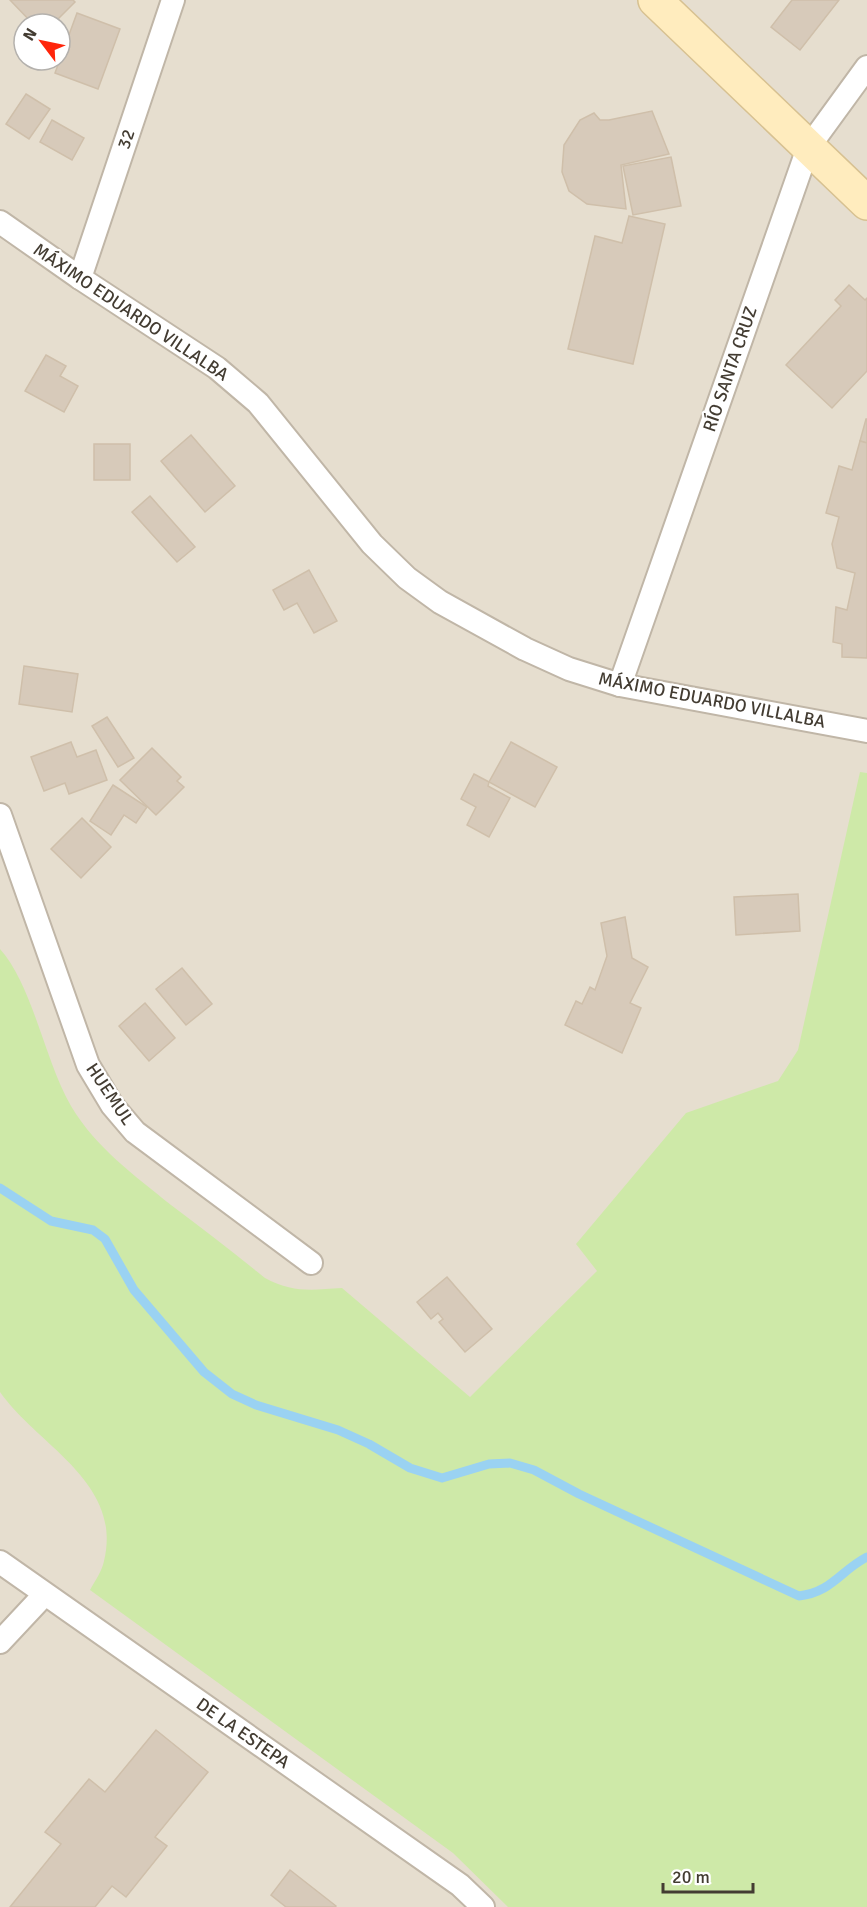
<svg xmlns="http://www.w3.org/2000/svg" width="867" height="1907" viewBox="0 0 867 1907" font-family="Signika,sans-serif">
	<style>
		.residential { fill: #e6decf; fill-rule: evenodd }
		.green { fill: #cee9a8 }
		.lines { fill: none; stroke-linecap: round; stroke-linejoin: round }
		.stream { stroke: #9ad2f2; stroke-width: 9 }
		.building { fill: #d7caba; stroke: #cfbfaa; stroke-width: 1.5 }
		.street-casing { stroke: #c0b6a7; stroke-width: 26 }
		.secondary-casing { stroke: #d7c191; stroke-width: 36 }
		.street { stroke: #fff; stroke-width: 22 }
		.secondary { stroke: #ffecbe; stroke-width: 33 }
		.labels { text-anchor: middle; stroke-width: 4.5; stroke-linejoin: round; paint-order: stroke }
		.street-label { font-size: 18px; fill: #433c32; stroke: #fff }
	</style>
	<rect width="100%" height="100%" fill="#f2ece2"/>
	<path class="residential" d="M0,0H867V1907H0ZM24,24H60V60H24Z"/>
	<path class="green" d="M860,772L867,773V1907H508L453,1853L90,1590C95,1581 102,1571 104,1561C123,1482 38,1446 0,1392V949C33,986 44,1059 71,1106C96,1148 134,1175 171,1205C203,1229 234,1253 265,1278C293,1293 311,1290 342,1288L470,1397L597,1271L576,1244L686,1113L778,1081L798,1050Z"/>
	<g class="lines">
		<path class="stream" d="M0,1188L51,1221L93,1230L105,1239L134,1290L204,1372L232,1394L256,1405L338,1430L369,1444L410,1468L442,1478L489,1464L510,1463L534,1470L579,1494L799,1596C832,1592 840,1571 867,1557"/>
	</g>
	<g class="building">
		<path d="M10,0H73L75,2L53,24H33Z"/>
		<path d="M792,0H839L800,50L771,27Z"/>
		<path d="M77,13L120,29L98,89L55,73Z"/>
		<path d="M26,94L50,109L29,139L6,124Z"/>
		<path d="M652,111L669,154L621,165L626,209L587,204L569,191L562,172L564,145L580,120L594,113L600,120H609Z"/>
		<path d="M52,120L84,138L72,160L40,142Z"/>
		<path d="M671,157L681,206L633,215L623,166Z"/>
		<path d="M629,216L665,224L633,364L568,349L595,236L622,243Z"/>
		<path d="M849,285L865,300L867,298V371L832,408L786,365L841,306L835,300Z"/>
		<path d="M46,355L66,366L60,376L78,386L64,412L25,391Z"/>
		<path d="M866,419H867V443L860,441Z"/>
		<path d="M191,435L235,486L205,512L161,461Z"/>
		<path d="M860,441L867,443V658L842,657V644L833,642L836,607L847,610L855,573L837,568L832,544L839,517L826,513L839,466L852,470Z"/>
		<rect x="94" y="444" width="36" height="36"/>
		<path d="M150,496L195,547L177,562L132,512Z"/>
		<path d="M309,570L337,621L314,633L297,603L284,610L273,590Z"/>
		<path d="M24,666L78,674L72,712L19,704Z"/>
		<path d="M107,717L134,758L118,767L92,726Z"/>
		<path d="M71,742L77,757L96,750L107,780L69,794L65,783L44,791L31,757Z"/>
		<path d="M511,742L557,767L535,807L489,782Z"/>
		<path d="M152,748L181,777L177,781L184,787L156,815L120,780Z"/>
		<path d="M474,774L489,782L488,786L510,798L489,837L467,825L476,807L461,799Z"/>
		<path d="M113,785L147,807L136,823L124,815L111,835L90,821Z"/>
		<path d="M82,818L111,847L81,878L51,849Z"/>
		<path d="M798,894L800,931L736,935L734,897Z"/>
		<path d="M625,917L632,958L648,967L630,1003L641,1008L622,1053L565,1025L576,1001L582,1004L590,987L595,990L607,956L601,923Z"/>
		<path d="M182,968L212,1004L186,1025L156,989Z"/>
		<path d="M145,1003L175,1038L149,1061L119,1026Z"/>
		<path d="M447,1277L492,1329L465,1352L439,1322L443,1319L438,1313L431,1319L417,1302Z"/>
		<path d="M156,1730L208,1772L155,1837L167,1846L126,1897L112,1886L95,1907H10L61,1844L45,1832L89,1779L105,1792Z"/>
		<path d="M290,1870L336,1906L335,1907H286L271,1895Z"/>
	</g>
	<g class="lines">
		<g class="street-casing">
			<g id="street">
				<path d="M0,222L80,278L217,368L258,403L372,544L407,578L440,602L525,649L569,669L620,685L867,731"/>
				<path d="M80,278L173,0"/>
				<path d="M620,685L808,148L867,67"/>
				<path d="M0,815L88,1065L112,1105L135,1132L311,1263"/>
				<path d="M0,1562L460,1885L483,1907"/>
				<path d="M0,1642L44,1595"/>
			</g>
		</g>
		<g class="secondary-casing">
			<path id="secondary" d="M655,0L867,203"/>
		</g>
		<use href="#street" class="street"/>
		<use href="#secondary" class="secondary"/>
	</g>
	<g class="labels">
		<g class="street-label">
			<text transform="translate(126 139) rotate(-71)" y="6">32</text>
			<text transform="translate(131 312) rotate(34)" y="6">MÁXIMO EDUARDO VILLALBA</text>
			<text transform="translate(730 369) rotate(-71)" y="6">RÍO SANTA CRUZ</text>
			<text transform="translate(712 700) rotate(11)" y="6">MÁXIMO EDUARDO VILLALBA</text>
			<text transform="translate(110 1094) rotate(56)" y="6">HUEMUL</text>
			<text transform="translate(243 1733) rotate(35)" y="6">DE LA ESTEPA</text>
		</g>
	</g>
	<g transform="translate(42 42) rotate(302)"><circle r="28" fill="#ffffff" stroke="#b4b1ad" stroke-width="1.5"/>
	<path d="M0-4.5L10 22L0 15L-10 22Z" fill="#ff250b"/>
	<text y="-9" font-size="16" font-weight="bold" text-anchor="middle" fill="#433c32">N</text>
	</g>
	<path d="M663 1883v9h90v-9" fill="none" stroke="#433c32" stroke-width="3"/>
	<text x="672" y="1883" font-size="18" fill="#433c32" stroke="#ffffff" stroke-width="4.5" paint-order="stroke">20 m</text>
</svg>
